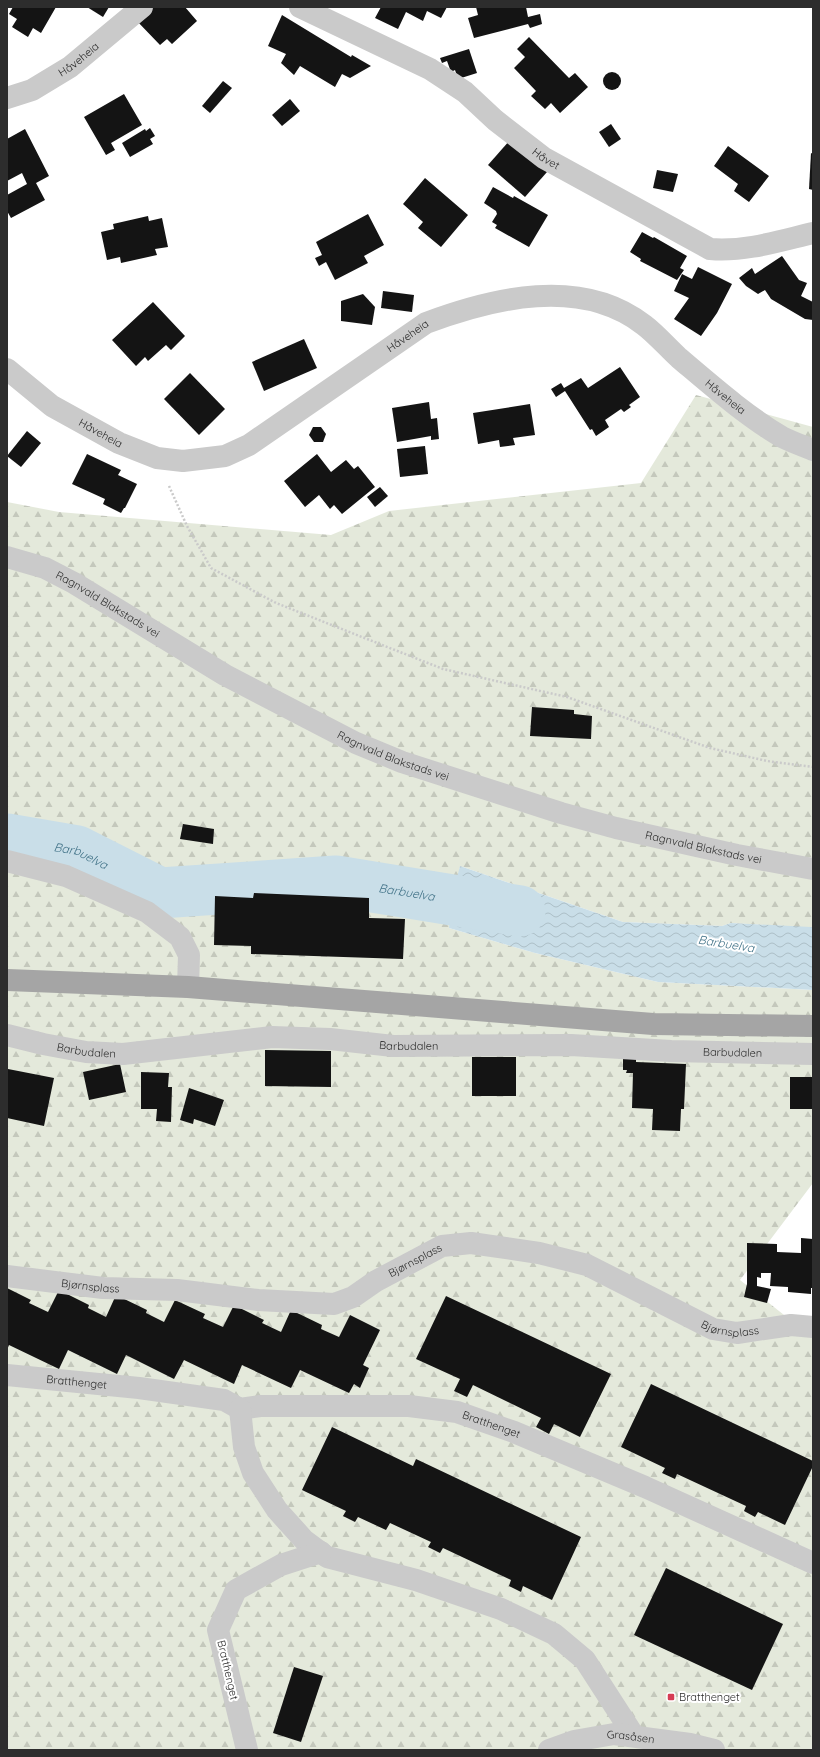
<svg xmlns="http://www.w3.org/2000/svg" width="820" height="1757" viewBox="0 0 820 1757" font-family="Quicksand,sans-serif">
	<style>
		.forest { fill: url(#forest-firs) }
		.water { fill: url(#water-waves) }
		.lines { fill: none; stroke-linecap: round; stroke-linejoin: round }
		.river { stroke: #c9dee8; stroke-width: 51 }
		.building { fill: #141414 }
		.path { stroke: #cacaca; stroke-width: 2.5; stroke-dasharray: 2 2; stroke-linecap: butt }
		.minor { stroke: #cacaca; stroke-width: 22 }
		.tertiary { stroke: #cacaca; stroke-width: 22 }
		.primary { stroke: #a5a5a5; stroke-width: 22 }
		.poi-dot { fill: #d63c55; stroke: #fff; stroke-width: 1.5 }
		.labels { text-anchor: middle; stroke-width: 4; stroke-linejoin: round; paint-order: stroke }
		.street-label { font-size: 11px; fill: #2d2d2d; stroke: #fff }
		.poi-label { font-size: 11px; fill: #2d2d2d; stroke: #fff; text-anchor: start }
		.water-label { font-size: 12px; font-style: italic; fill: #427388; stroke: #fff }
	</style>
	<defs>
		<pattern id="forest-firs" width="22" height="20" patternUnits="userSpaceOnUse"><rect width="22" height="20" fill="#e4e9db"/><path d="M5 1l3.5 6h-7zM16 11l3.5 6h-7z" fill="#c4c8bc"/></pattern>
		<pattern id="water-waves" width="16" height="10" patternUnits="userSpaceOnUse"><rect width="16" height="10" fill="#c9dee8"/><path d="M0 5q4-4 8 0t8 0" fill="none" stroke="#adbfc7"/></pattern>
	</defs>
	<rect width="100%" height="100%" fill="#fff"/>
	<path class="forest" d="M696,395L813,427V928L731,923L722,926L623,922L460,866L449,928L535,953L658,982L813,990V1183L740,1280L813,1338V1750H7V502L59,512L331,535L389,511L641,483Z"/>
	<path class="water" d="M460,866L623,922L722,926L731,923L811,927L813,928V990L658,982L535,953L449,928L451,900Z"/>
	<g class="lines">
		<path class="river" id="s1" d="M7,839L77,851L160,893L336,881L520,911"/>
	</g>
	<g class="building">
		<path d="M13,7H56L41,33L33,28L28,37L12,27L17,19L9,14Z"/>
		<path d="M87,7H109L103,17Z"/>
		<path d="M148,7H185L197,21L172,44L167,39L160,45L135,19Z"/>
		<path d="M381,7H447L441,18L427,11L423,21L406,12L398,29L375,18Z"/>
		<path d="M476,7H526L528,17L540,14L542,24L530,28L528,24L474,38L468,18L478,15Z"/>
		<path d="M282,15L351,57L352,55L371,66L350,78L342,74L335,87L300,66L294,75L281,63L286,54L268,46Z"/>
		<path d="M529,37L569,78L575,73L588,87L560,113L551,103L545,109L531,96L536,91L514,68L525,57L517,49Z"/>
		<path d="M469,49L477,73L458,79L455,70L451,72L447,61L442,63L440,58Z"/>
		<circle cx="612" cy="81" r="9"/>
		<path d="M223,81L232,88L210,113L202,106Z"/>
		<path d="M124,94L142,125L111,143L115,150L106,155L84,117Z"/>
		<path d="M290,99L300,111L282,126L272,115Z"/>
		<path d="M611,124L621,139L609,147L599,132Z"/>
		<path d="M150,128L155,136L150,139L153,144L130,157L122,143L145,129L146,131Z"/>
		<path d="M25,129L49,176L36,183L45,200L11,218L7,211V195L27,184L22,173L7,181V139Z"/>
		<path d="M510,140L547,172L525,197L488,165Z"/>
		<path d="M728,146L769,176L749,202L734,191L738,184L714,166Z"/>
		<path d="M811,153L813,154V190L809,189Z"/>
		<path d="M657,170L678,174L673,192L653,188Z"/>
		<path d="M425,178L468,215L441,247L418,228L423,222L403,204Z"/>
		<path d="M493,187L513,198L514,196L548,215L529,247L495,228L497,225L492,222L497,214L496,211L484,203Z"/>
		<path d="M368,214L384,245L364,256L368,263L335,280L326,262L319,266L315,258L322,255L316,242Z"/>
		<path d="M148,216L149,221L162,218L168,247L155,249L157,255L121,263L120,257L107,260L101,232L114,229L113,224Z"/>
		<path d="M642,232L653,238L654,237L687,256L680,268L684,270L677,280L640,261L641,259L630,252Z"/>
		<path d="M782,256L799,280L807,283L801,296L813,302V320L805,319L771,299L765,290L758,294L746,286L739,278L752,268L755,274Z"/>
		<path d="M698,267L732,284L717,313L701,336L674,319L689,298L674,291L682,274L692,279Z"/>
		<path d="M383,291L414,295L412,312L381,308Z"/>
		<path d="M363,294L375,307L372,325L341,321V301Z"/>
		<path d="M153,302L185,336L171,350L166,345L148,361L145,357L136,366L112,340Z"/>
		<path d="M304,339L317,368L264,391L252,362Z"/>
		<path d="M620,367L640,397L629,405L631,407L624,412L621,409L605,420L609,427L596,436L592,429L590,430L565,391L556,397L551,389L561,383L564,388L581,378L588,388Z"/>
		<path d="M190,373L225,409L199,435L164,399Z"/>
		<path d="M429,402L431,419L437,418L439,439L431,440V436L397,442L392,408Z"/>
		<path d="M530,404L535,435L513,438L515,445L500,447L499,440L478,444L473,413Z"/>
		<path d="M313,427H321L326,434L323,442H314L309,435Z"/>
		<path d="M27,431L41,443L21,467L7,456Z"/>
		<path d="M425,446L428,474L400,477L397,449Z"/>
		<path d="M87,454L121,470L118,475L137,484L125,508H124L121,513L103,504L105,499L72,484Z"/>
		<path d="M317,454L331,472L346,460L354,469L358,466L375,487L342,514L334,505L330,509L319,495L305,507L284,481Z"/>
		<path d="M380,487L388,496L375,507L367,497Z"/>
		<path d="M532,707L574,710V714L592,716L591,739L530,736Z"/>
		<path d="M183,824L214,829L213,844L180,839Z"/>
		<path d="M254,893L369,898V918L405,919L403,959L251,954V946L214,945L215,896L253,898Z"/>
		<path d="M265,1050L331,1051V1087L265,1086Z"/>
		<rect x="472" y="1057" width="44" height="39"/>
		<path d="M623,1059H636V1062L686,1064L684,1109H681L680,1131L652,1130L653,1109L632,1108L633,1073H626L627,1070H623Z"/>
		<path d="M120,1064L126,1092L89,1100L83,1072Z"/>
		<path d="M8,1069L54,1078L44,1126L7,1118V1071Z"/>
		<path d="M141,1072L169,1073L168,1087H172L171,1122L156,1121L157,1109H141Z"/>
		<rect x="790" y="1077" width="23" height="32"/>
		<path d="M189,1088L224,1100L215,1126L194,1119L193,1124L180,1120Z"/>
		<path d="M801,1238L813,1239V1288H811V1294L788,1292V1287L770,1286L771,1273H761V1278L757,1277V1286L771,1289L767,1303L744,1297L747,1284V1243L777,1244V1252L801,1253Z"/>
		<path d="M7,1288L31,1300L29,1303L48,1312L59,1290L89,1305L88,1308L106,1317L116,1295L147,1310L146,1313L164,1322L175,1300L205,1314L203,1318L223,1327L234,1305L264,1320L262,1323L281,1332L291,1310L322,1325L321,1329L339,1337L350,1315L380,1330L363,1365L369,1368L360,1388L354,1384L349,1393L300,1370L291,1388L242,1365L234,1384L184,1360L174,1379L126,1355L117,1374L68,1350L59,1369L9,1345L7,1350Z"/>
		<path d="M446,1296L611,1374L580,1437L554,1424L549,1434L536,1427L541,1418L473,1385L467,1397L454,1391L460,1379L416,1359Z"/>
		<path d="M651,1384L813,1461V1466L785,1525L758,1512L755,1517L744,1511L746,1506L677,1474L675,1479L662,1473L665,1468L621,1447Z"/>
		<path d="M332,1427L413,1466L416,1459L581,1537L552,1600L523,1586L521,1592L509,1586L511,1580L443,1548L440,1553L428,1547L431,1542L390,1523L386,1530L358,1517L355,1522L343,1516L346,1511L302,1490Z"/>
		<path d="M666,1568L783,1624L752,1690L634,1635Z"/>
		<path d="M294,1667L323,1676L301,1742L273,1733Z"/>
	</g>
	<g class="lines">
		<path class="path" d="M169,486L187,526L211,568L276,603L443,669L567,697L710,748L767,761L813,767"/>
		<g class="minor">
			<path id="s2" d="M300,7L430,69L465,92L495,120L544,158L710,249C745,252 779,241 813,233"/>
			<path id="s3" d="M7,98L32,90L70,67L142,7"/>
			<path id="s4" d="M7,369L52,406L119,443L157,458L183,461L225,456L249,445L426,323C493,298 581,276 644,325C656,334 667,347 679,358C711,385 746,416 782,437C792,442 803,446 813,450"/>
			<path d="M7,861L66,876L147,912L180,937L189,955L188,987"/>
			<path id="s5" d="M7,1035L43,1044L86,1052L123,1054L272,1037L330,1039L393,1046L571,1045L671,1051L813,1054"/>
			<path id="s6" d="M7,1276L103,1288L177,1290L258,1300L334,1304L353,1297L376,1281L442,1246L471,1243L539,1253L587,1265L713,1329L737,1333L791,1325L813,1327"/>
			<path id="s7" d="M7,1375L139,1388L224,1400L240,1409L260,1406H409L457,1412L514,1432L645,1487L813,1563"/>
			<path d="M240,1409L244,1447L253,1473L277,1510L304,1540L327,1557L416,1580L501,1609L554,1634L585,1660L634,1736"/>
			<path d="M247,1750L218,1630L236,1590L281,1565L321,1552"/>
		</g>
		<g class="tertiary">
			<path id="s8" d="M7,557L45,568L74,583L225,675L356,743L402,762L561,813L616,828L737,855L813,869"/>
			<path id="s9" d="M549,1750L574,1741L614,1734L690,1744L714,1750"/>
		</g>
		<path class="primary" d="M7,980L188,987L653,1024L813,1026"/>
	</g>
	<rect class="poi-dot" x="667" y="1693" width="8" height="8" rx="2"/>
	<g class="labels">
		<g class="street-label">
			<text dy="4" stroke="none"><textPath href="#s3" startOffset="82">Håveheia</textPath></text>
			<text dy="4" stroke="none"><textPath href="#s2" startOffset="291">Håvet</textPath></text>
			<text dy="4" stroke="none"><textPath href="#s4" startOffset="463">Håveheia</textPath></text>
			<text dy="4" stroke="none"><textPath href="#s4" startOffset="822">Håveheia</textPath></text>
			<text dy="4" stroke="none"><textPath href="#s4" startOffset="114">Håveheia</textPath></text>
			<text dy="4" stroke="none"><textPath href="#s8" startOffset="112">Ragnvald Blakstads vei</textPath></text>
			<text dy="4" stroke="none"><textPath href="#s8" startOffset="436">Ragnvald Blakstads vei</textPath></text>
			<text dy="4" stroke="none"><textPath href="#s8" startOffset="760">Ragnvald Blakstads vei</textPath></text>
			<text dy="4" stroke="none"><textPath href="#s5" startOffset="405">Barbudalen</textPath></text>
			<text dy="4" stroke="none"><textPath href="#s5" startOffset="81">Barbudalen</textPath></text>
			<text dy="4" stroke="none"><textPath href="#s5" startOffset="729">Barbudalen</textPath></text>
			<text dy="4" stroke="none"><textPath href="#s6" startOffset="421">Bjørnsplass</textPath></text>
			<text dy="4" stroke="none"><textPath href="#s6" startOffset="84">Bjørnsplass</textPath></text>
			<text dy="4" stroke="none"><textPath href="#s6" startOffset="757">Bjørnsplass</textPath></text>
			<text dy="4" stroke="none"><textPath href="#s7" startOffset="70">Bratthenget</textPath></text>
			<text dy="4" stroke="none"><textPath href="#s7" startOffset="491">Bratthenget</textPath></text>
			<text transform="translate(228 1670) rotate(77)" y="4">Bratthenget</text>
			<text dy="4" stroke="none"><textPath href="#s9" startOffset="84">Grasåsen</textPath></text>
		</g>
		<g class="poi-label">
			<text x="679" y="1701">Bratthenget</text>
		</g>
		<g class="water-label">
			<text dy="4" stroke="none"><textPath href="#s1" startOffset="76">Barbuelva</textPath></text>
			<text dy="4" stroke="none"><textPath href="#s1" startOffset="412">Barbuelva</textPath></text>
			<text transform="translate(726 944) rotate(9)" y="4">Barbuelva</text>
		</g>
	</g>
	<rect width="820" height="1757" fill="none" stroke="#2d2d2d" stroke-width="16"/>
</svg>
